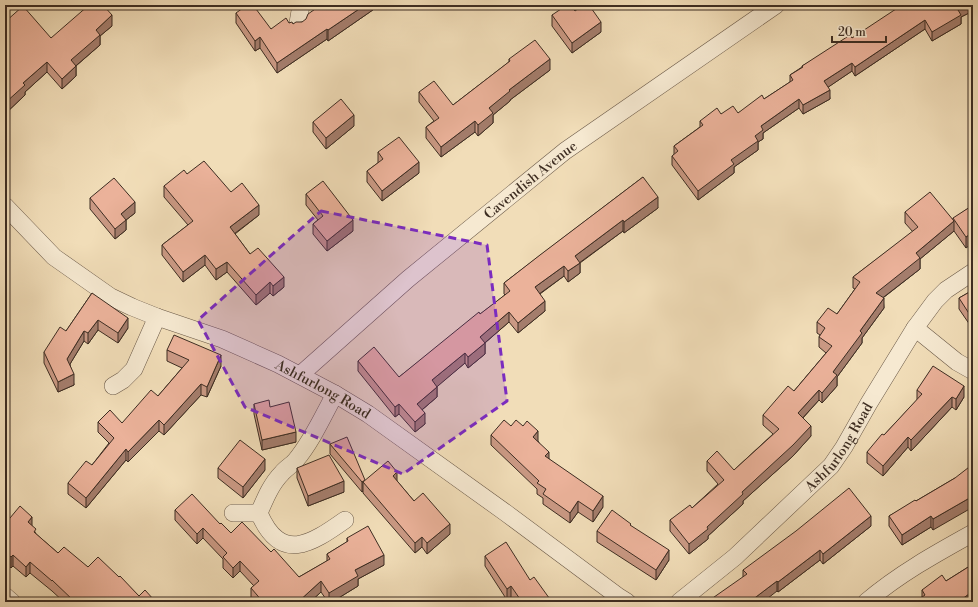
<svg xmlns="http://www.w3.org/2000/svg" width="978" height="607" viewBox="0 0 978 607" font-family="'Libre Bodoni',serif">
	<style>
		.lines { fill: none; stroke-linecap: round; stroke-linejoin: round }
		.minor-casing { stroke: #6a5948; stroke-width: 18 }
		.minor { stroke: #f6e9d1; stroke-width: 17 }
		.wall { fill: #ca9984; stroke: #3d2d22 }
		.shaded-wall { fill: #a47d6c; stroke: #3d2d22 }
		.building { fill: #ebb29a; stroke: #3d2d22 }
		.marked { fill: #7b2cbf; fill-opacity: 0.2; stroke: #7b2cbf; stroke-width: 3; stroke-dasharray: 8 5; stroke-linejoin: round }
		.labels { text-anchor: middle; stroke-width: 3.5; stroke-linejoin: round; paint-order: stroke }
		.street-label { font-size: 14px; fill: #3d2d22; stroke: #f6e9d1 }
	</style>
	<rect width="100%" height="100%" fill="#f1ddb8"/>
	<filter id="stains"><feTurbulence type="fractalNoise" baseFrequency=".005" numOctaves="4"/><feColorMatrix values="0 0 0 0 .2 0 0 0 0 .09 0 0 0 0 .02 0 0 0 .5 -.17"/></filter>
	<radialGradient id="worn" r=".72"><stop offset=".6" stop-color="#630" stop-opacity="0"/><stop offset="1" stop-color="#630" stop-opacity=".3"/></radialGradient>
	<g class="lines">
		<g class="minor-casing">
			<g id="minor">
				<path d="M298,23L301,5"/>
				<path id="s1" d="M5,206L54,257L111,297L132,307L157,317L222,339L278,364L335,394L368,414L506,513L619,597L627,602"/>
				<path d="M915,328L957,362L973,371"/>
				<path id="s2" d="M300,375L408,279L565,151L776,5"/>
				<path d="M113,386L123,380L134,369L157,317"/>
				<path d="M335,394C323,416 312,441 296,460C292,465 286,468 282,473C271,484 265,499 259,513C281,564 311,544 345,520"/>
				<path d="M233,513H259"/>
				<path d="M5,596L12,602"/>
				<path id="s3" d="M679,602L735,557L831,466L844,447L869,403L915,328L935,301L946,290L973,272"/>
				<path d="M866,602C899,574 935,554 973,533"/>
			</g>
		</g>
		<use href="#minor" class="minor"/>
	</g>
	<g class="wall">
		<path d="M380,5L328,41L327,39L277,73L260,48L255,51L236,23V13L271,29L289,23L293,24Z"/>
		<path d="M969,5V13L961,17V24L932,41L925,29L855,76L852,71L828,87L830,99L803,114L799,108L763,133V139L758,142V150L734,167V173L698,200L672,165V156L674,154V146L700,127V121L721,114L738,113L764,99L790,82V75L802,67V66L852,38Z"/>
		<path d="M575,11L601,32L572,53L552,26V15Z"/>
		<path d="M5,22L51,38L112,26L100,36V45L76,66V76L62,89L47,72L25,92V95L5,114Z"/>
		<path d="M509,59L550,70L510,100V101L493,115V123L478,136L475,132L441,157L426,138V127L434,121L419,102V92L453,105L509,62Z"/>
		<path d="M313,122L354,126L326,149L313,132Z"/>
		<path d="M378,152L419,173L382,201L367,182V171L378,163Z"/>
		<path d="M187,174L231,192L259,215L235,234L250,254L284,287L273,296L270,293L256,305L227,272L216,280L205,265L183,282L162,255V245L188,225L164,197V186Z"/>
		<path d="M643,177L658,208L624,233L623,231L580,263V273L568,282L564,276L540,294L545,311L518,333L509,322L485,343V354L468,368L465,363L437,386V397L422,410L425,424L415,432L399,414L395,417L358,371V361L399,377L505,295L504,294V283Z"/>
		<path d="M306,194L353,231L327,251L313,234V224L318,220L306,205Z"/>
		<path d="M90,198L135,213L126,220V230L115,239L90,209Z"/>
		<path d="M973,205L966,248L954,231L920,259V269L883,298L884,308L862,338V343L837,377V386L822,403L819,400L803,418L811,436L793,456L743,501V504L708,536V539L689,554L670,531V520L692,508L718,484L707,471V461L734,470L773,434L763,425V415L794,391L826,353L819,347V337L820,335L817,333V322L837,314L855,289L853,288V277L913,232L905,223V212L953,219Z"/>
		<path d="M973,290V323L970,325L959,309V298Z"/>
		<path d="M92,293L128,328L118,343L98,330L88,344L84,341L70,364L74,385L58,392L44,363V352L66,331Z"/>
		<path d="M167,350L221,366L207,397L201,395L164,435L159,431L128,462L126,460L86,508L68,494V483L92,465L109,443L98,432V422L122,423L158,396L182,368L167,361Z"/>
		<path d="M917,390L964,397L956,410L952,407L911,451L908,447L883,476L867,463V452L884,435L917,400Z"/>
		<path d="M254,404L296,442L262,450L254,414Z"/>
		<path d="M511,426L538,441L549,459L603,507L593,522L578,512L570,523L543,504V498L537,494V489L491,445V435Z"/>
		<path d="M330,444L365,481H397L414,501L450,534L427,554L422,547L415,553L363,493V491L362,492L330,454Z"/>
		<path d="M218,468L265,470L243,498L218,478Z"/>
		<path d="M297,468L344,492L308,506L297,478Z"/>
		<path d="M955,478L933,530L931,527L902,545L889,526V516L916,501Z"/>
		<path d="M175,510L220,524L231,533L271,552L299,577L327,561V554L347,542V538L384,565L358,579V586L332,602H328L321,592L310,602H254L251,599V588L254,586L240,571L233,578L223,568V559L203,538L197,544L175,520Z"/>
		<path d="M5,524L32,526L36,534L58,553L88,567L119,577L139,596L154,602H64L52,591L30,573L26,577L13,566L11,568L5,562Z"/>
		<path d="M631,526L669,560L656,580L597,542V531Z"/>
		<path d="M871,526L823,564L820,560L778,592L777,591L743,577V570Z"/>
		<path d="M485,556L530,580L552,602H515L511,597L507,600L485,566Z"/>
		<path d="M973,564V602H915L922,597V590L946,581Z"/>
	</g>
	<g class="shaded-wall">
		<path d="M365,5H380L328,41V30Z"/>
		<path d="M967,5H969V13L961,17V24L932,41V32L958,10Z"/>
		<path d="M112,15V26L100,36V45L71,70V60L96,30Z"/>
		<path d="M925,20V29L855,76V67Z"/>
		<path d="M601,22V32L572,53V43Z"/>
		<path d="M327,29V39L277,73V63Z"/>
		<path d="M260,37V48L255,51V41Z"/>
		<path d="M550,59V70L510,100V101L493,115V123L478,136V125L489,108L509,90Z"/>
		<path d="M47,62V72L25,92V95L5,114V103L23,83Z"/>
		<path d="M852,63V71L824,90V81Z"/>
		<path d="M76,66V76L62,89V79Z"/>
		<path d="M830,90V99L803,114V105Z"/>
		<path d="M799,99V108L763,133V139L758,142V150L734,167V173L698,200V191L731,160L755,136L761,126Z"/>
		<path d="M354,115V126L326,149V138Z"/>
		<path d="M475,121V132L441,157V147Z"/>
		<path d="M419,162V173L382,201V191Z"/>
		<path d="M658,197V208L624,233V222Z"/>
		<path d="M135,202V213L126,220V230L115,239V229L121,214Z"/>
		<path d="M259,205V215L230,237V227Z"/>
		<path d="M353,220V231L327,251V241Z"/>
		<path d="M623,220V231L575,266V256Z"/>
		<path d="M954,221V231L920,259V269L876,303V293L916,253Z"/>
		<path d="M973,232V243L966,248V237Z"/>
		<path d="M205,255V265L183,282V272Z"/>
		<path d="M227,262V272L216,280V269Z"/>
		<path d="M580,263V273L568,282V271Z"/>
		<path d="M564,266V276L535,297V287Z"/>
		<path d="M284,277V287L273,296V286Z"/>
		<path d="M270,282V293L256,305V295Z"/>
		<path d="M884,298V308L862,338V343L837,377V386L822,403V393L833,372L860,331Z"/>
		<path d="M545,301V311L518,333V323Z"/>
		<path d="M509,312V322L480,347V337Z"/>
		<path d="M973,313V323L970,325V315Z"/>
		<path d="M128,318V328L118,343V333Z"/>
		<path d="M98,320V330L88,344V333Z"/>
		<path d="M84,331V341L67,369V359Z"/>
		<path d="M485,343V354L468,368V357Z"/>
		<path d="M465,353V363L432,391V380Z"/>
		<path d="M221,355V366L207,397V387Z"/>
		<path d="M74,374V385L58,392V382Z"/>
		<path d="M201,384V395L164,435V425Z"/>
		<path d="M964,386V397L956,410V399Z"/>
		<path d="M437,387V397L417,414V404Z"/>
		<path d="M819,390V400L798,423V413Z"/>
		<path d="M952,397V407L911,451V440Z"/>
		<path d="M399,404V414L395,417V407Z"/>
		<path d="M425,413V424L415,432V422Z"/>
		<path d="M159,420V431L128,462V452Z"/>
		<path d="M811,426V436L793,456L743,501V504L708,536V539L689,554V544L742,492Z"/>
		<path d="M538,431V442L533,437Z"/>
		<path d="M296,432V442L262,450V440Z"/>
		<path d="M908,437V447L883,476V466Z"/>
		<path d="M126,449V460L86,508V498Z"/>
		<path d="M549,452V462L545,456Z"/>
		<path d="M265,459V470L243,498V487Z"/>
		<path d="M397,472V482L393,476Z"/>
		<path d="M365,480V484L363,482V491L362,492V482Z"/>
		<path d="M344,481V492L308,506V496Z"/>
		<path d="M603,496V507L593,522V511Z"/>
		<path d="M973,496V507L933,530V519Z"/>
		<path d="M578,501V512L570,523V513Z"/>
		<path d="M871,516V526L823,564V554Z"/>
		<path d="M931,516V527L902,545V535Z"/>
		<path d="M32,517V527L28,522Z"/>
		<path d="M450,524V534L427,554V543Z"/>
		<path d="M203,528V538L197,544V534Z"/>
		<path d="M422,537V547L415,553V543Z"/>
		<path d="M669,550V560L656,580V570Z"/>
		<path d="M820,550V560L778,592V582Z"/>
		<path d="M13,555V566L11,568V557Z"/>
		<path d="M384,555V565L358,579V586L332,602H329V593L355,570Z"/>
		<path d="M240,561V571L233,578V568Z"/>
		<path d="M30,562V573L26,577V567Z"/>
		<path d="M321,581V592L310,602H298Z"/>
		<path d="M777,581V591L763,602H752V600Z"/>
		<path d="M511,586V597L507,600V589Z"/>
		<path d="M973,591V602H958Z"/>
	</g>
	<g class="building">
		<path d="M89,5H103L112,15L96,30L100,35L71,60L76,66L62,79L47,62L23,83L25,85L5,103V42L9,39L5,35V22L23,6L51,38Z"/>
		<path d="M247,5H253L271,29L286,18L289,23L292,22L293,24L296,22H302L306,19L308,14L321,5H365L328,30L327,29L277,63L260,37L255,41L236,13Z"/>
		<path d="M567,5H570L575,11L583,5H589L601,22L572,43L552,15Z"/>
		<path d="M902,5H967L958,10L961,15L932,32L925,20L855,67L852,63L824,81L830,90L803,105L799,99L761,126L763,130L755,136L758,141L731,160L734,164L698,191L672,156L678,151L674,146L703,125L700,121L717,108L721,114L733,106L738,113L762,95L764,99L793,80L790,75L803,67L802,66L850,35L852,38Z"/>
		<path d="M535,40L550,59L509,90L510,91L489,108L493,113L478,125L475,121L441,147L426,127L439,118L419,92L434,81L453,105L510,61L509,59Z"/>
		<path d="M341,99L354,115L326,138L313,122Z"/>
		<path d="M399,137L419,162L382,191L367,171L383,159L378,152Z"/>
		<path d="M204,161L231,192L242,183L259,205L230,227L250,254L258,248L284,277L273,286L270,282L256,295L227,262L216,269L205,255L183,272L162,245L193,221L164,186L184,170L187,174Z"/>
		<path d="M643,177L658,197L624,222L623,220L575,256L580,263L568,271L564,266L535,287L545,301L518,323L509,312L480,337L485,343L468,357L465,353L432,380L437,387L417,404L425,413L415,422L399,404L395,407L358,361L374,347L399,377L479,312L480,314L510,291L504,283L540,255Z"/>
		<path d="M114,178L135,202L121,214L126,220L115,229L90,198Z"/>
		<path d="M323,181L353,220L327,241L313,224L323,216L306,194Z"/>
		<path d="M930,192L954,221L916,253L920,258L876,293L884,298L860,331L862,333L833,372L837,375L822,393L819,390L798,413L811,426L793,445L742,492L743,494L707,527L708,529L689,544L670,520L690,505L692,508L724,480L707,461L717,451L734,470L779,429L763,415L788,386L794,391L832,346L819,337L825,328L817,322L828,308L837,314L860,282L853,277L918,227L905,212Z"/>
		<path d="M973,205V232L966,237L953,218Z"/>
		<path d="M973,290V313L970,315L959,298Z"/>
		<path d="M92,293L128,318L118,333L98,320L88,333L84,331L67,359L74,374L58,382L44,352L60,327L66,331Z"/>
		<path d="M174,335L221,355L207,387L201,384L164,425L159,420L128,452L126,449L86,498L68,483L86,461L92,465L114,438L98,422L110,410L122,423L151,390L158,396L189,360L167,350Z"/>
		<path d="M933,366L964,386L956,399L952,397L911,440L908,437L883,466L867,452L882,434L884,435L922,394L917,390Z"/>
		<path d="M269,400L270,407L289,402L296,432L262,440L254,404Z"/>
		<path d="M504,420L511,426L516,420L523,426L527,421L538,431L533,437L549,452L545,456L603,496L593,511L578,501L570,513L543,494L546,489L537,483L539,481L491,435Z"/>
		<path d="M347,437L365,480L362,482L330,444Z"/>
		<path d="M240,440L265,459L243,487L218,468Z"/>
		<path d="M329,455L344,481L308,496L297,468Z"/>
		<path d="M388,461L397,472L393,476L414,501L423,493L450,524L427,543L422,537L415,543L363,482Z"/>
		<path d="M973,464V496L933,519L931,516L902,535L889,516L915,500L916,501L955,478Z"/>
		<path d="M849,488L871,516L823,554L820,550L778,582L777,581L752,600L754,602H707L747,574L743,570L796,531Z"/>
		<path d="M192,494L220,524L221,523L231,533L242,522L271,552L274,549L299,577L330,559L327,554L348,541L347,538L368,526L384,555L355,570L358,576L329,593L321,581L298,602H263L251,588L259,581L240,561L233,568L223,557L227,553L203,528L197,534L175,510Z"/>
		<path d="M20,506L32,517L28,522L36,529L34,532L58,553L64,547L88,567L98,557L119,577L120,576L139,596L145,590L154,600L152,602H75L52,580V581L30,562L26,567L13,555L11,557L5,552V524Z"/>
		<path d="M612,510L631,524L630,525L669,550L656,570L597,531Z"/>
		<path d="M506,542L530,580L534,577L552,602H522L511,586L507,589L485,556Z"/>
		<path d="M973,564V591L958,602H915L925,595L922,590L942,575L946,581Z"/>
	</g>
	<path class="marked" d="M321,211L487,245L507,401L403,474L245,407L198,320Z"/>
	<g class="labels">
		<g class="street-label">
			<text dy="5" stroke="none"><textPath href="#s2" startOffset="302">Cavendish Avenue</textPath></text>
			<text dy="5" stroke="none"><textPath href="#s1" startOffset="372">Ashfurlong Road</textPath></text>
			<text dy="5" stroke="none"><textPath href="#s3" startOffset="224">Ashfurlong Road</textPath></text>
		</g>
	</g>
	<rect width="978" height="607" fill="none" stroke="#f1ddb8" stroke-width="20"/>
	<rect x="6" y="6" width="966" height="595" fill="none" stroke="#3d2d22" stroke-width="2"/>
	<rect x="10" y="10" width="958" height="587" fill="none" stroke="#3d2d22"/>
	<path d="M832 36v6h54v-6" fill="none" stroke="#3d2d22" stroke-width="2"/>
	<text x="838" y="36" font-size="12" fill="#3d2d22" stroke="#f6e9d1" stroke-width="3" paint-order="stroke">20 m</text>
	<rect width="100%" height="100%" filter="url(#stains)"/>
	<rect width="100%" height="100%" fill="url(#worn)"/>
</svg>
